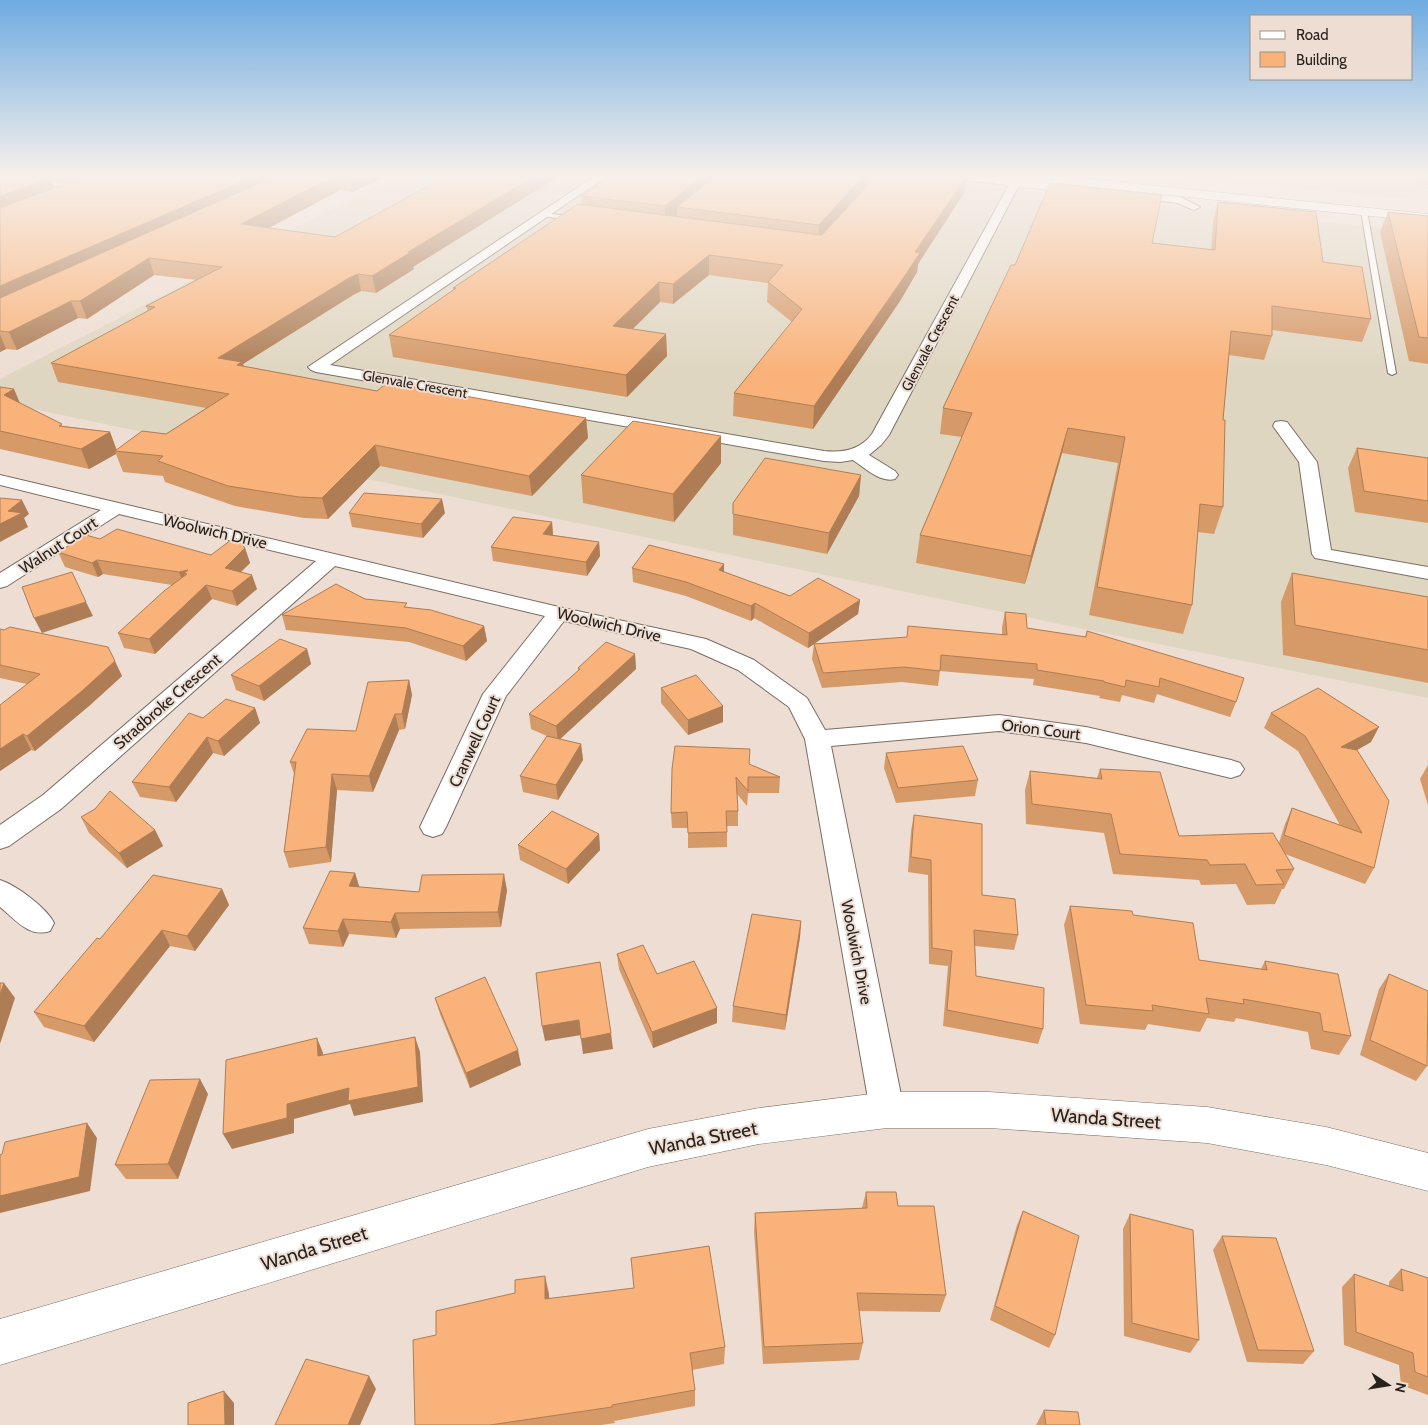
<svg xmlns="http://www.w3.org/2000/svg" width="1428" height="1425" viewBox="0 0 1428 1425" font-family="Cabin,sans-serif">
	<style>
		.commercial { fill: #dfd6c1 }
		.lines { fill: none; stroke-linecap: round; stroke-linejoin: round }
		.lane-casing { stroke: #7b6d63; stroke-width: 2 }
		.street-casing { stroke: #7b6d63; stroke-width: 2 }
		.secondary-casing { stroke: #7b6d63; stroke-width: 1 }
		.highway-casing { stroke: #7b6d63; stroke-width: 1 }
		.lane { fill: #fff; fill-rule: evenodd }
		.street { fill: #fff; fill-rule: evenodd }
		.secondary { fill: #fff; fill-rule: evenodd }
		.highway { fill: #fff; fill-rule: evenodd }
		.wall { fill: #d69968; fill-rule: evenodd }
		.shaded-wall { fill: #ae7d55 }
		.building { fill: #f9b279; stroke: #ae7d55 }
		.labels { text-anchor: middle; stroke-width: 4; stroke-linejoin: round; paint-order: stroke }
		.far-street-label { font-size: 14px; fill: #27211d; stroke: #edddd2 }
		.street-label { font-size: 16px; fill: #27211d; stroke: #edddd2 }
		.near-street-label { font-size: 19px; fill: #27211d; stroke: #edddd2 }
	</style>
	<rect width="100%" height="100%" fill="#edddd2"/>
	<g class="commercial">
		<path d="M400,174H870L1428,233V698L1074,627L0,402V379Z"/>
		<path d="M1154,174H1428V201Z"/>
	</g>
	<g class="lines">
		<g class="lane-casing">
			<g id="lane">
				<path d="M1364,209L1367,211L1396,373L1392,375L1388,373L1361,211Z"/>
				<path d="M545,213L575,217L578,219L575,221L543,216Z"/>
			</g>
		</g>
		<g class="street-casing">
			<g id="street">
				<path d="M598,174H610L330,365L824,451C843,453 860,450 872,434L1009,185L934,177L929,174H964L1016,179L1022,174H1032L1029,180L1079,186L1085,189L1079,192L1018,187L889,435L881,445L869,455L895,471L898,475L895,479C880,483 865,468 853,460L840,462L824,461L316,372L311,370L308,367Z"/>
				<path d="M1130,191L1180,197L1200,207L1194,210L1177,203L1126,196L1124,194L1126,192Z"/>
				<path d="M1281,421L1287,422L1317,462L1331,550L1428,567V579L1315,558L1312,554L1299,462L1273,426L1275,422Z"/>
				<path d="M0,475L559,607L706,639L754,660L807,698L825,730L999,715L1086,727L1231,760L1240,763L1244,769L1240,775L1231,778L1086,743L999,731L831,746L904,1110L899,1121L887,1125L875,1121L870,1110L805,739L789,707L738,670L691,649L564,621L506,696L446,827L442,834L433,837L424,834L420,827L483,694L545,616L335,566L61,809L9,846L0,849V825L43,795L316,561L119,514L7,586L0,588V573L101,510L0,485Z"/>
				<path d="M0,880C16,885 47,908 54,923L50,931C29,938 16,920 0,907Z"/>
			</g>
		</g>
		<g class="secondary-casing">
			<path id="secondary" d="M887,1092H989L1207,1107L1326,1127L1428,1153V1191L1326,1165L1207,1143L989,1128H887L759,1144L648,1167L0,1365V1319L648,1129L759,1108Z"/>
		</g>
		<g class="highway-casing">
			<path id="highway" d="M1000,174H1041L1428,214V222L1006,178Z"/>
		</g>
		<use href="#lane" class="lane"/>
		<use href="#street" class="street"/>
		<use href="#secondary" class="secondary"/>
		<use href="#highway" class="highway"/>
	</g>
	<g class="wall">
		<path d="M0,174H393L352,192L340,190L269,228L413,267L414,269L376,293L361,291L353,295L243,364L244,366L377,391L586,418L588,438L532,496L380,466L328,519L304,518L235,506L165,482L163,476L123,472L116,454L89,469L0,449V387L20,403L63,426L110,432L117,450L166,434L206,408L58,382L51,363L148,311L146,306L197,280L154,275L87,319L78,318L17,350L6,349L0,352ZM52,182L65,184L54,188Z"/>
		<path d="M1413,174H1428V185L1416,184Z"/>
		<path d="M967,176L964,193L918,264L917,272L900,301L813,429L733,416L734,393L792,322L767,302L768,283L709,275L673,304L660,302L633,329L666,334L667,356L627,397L393,357L389,335L454,290L453,288L582,204L581,196L867,185Z"/>
		<path d="M1218,202L1323,262L1371,319L1362,342L1272,330V336L1264,360L1229,355L1223,420V507L1214,534L1198,532L1192,605L1183,634L1089,615L1118,463L1062,453L1025,584L916,563L920,535L962,437L940,434L943,408L1015,265L1152,243L1211,250L1213,222Z"/>
		<path d="M1388,212L1428,216V364L1409,361L1380,232Z"/>
		<path d="M721,436V463L674,522L583,503L581,475Z"/>
		<path d="M1357,448L1428,458V523L1355,512L1348,468Z"/>
		<path d="M861,475L859,496L827,554L733,535V503Z"/>
		<path d="M349,513H445L423,538L352,527Z"/>
		<path d="M552,522L553,535L599,542L600,556L587,576L493,561L491,547Z"/>
		<path d="M100,539L211,555L245,548L250,563L241,572L257,589L237,606L212,599L155,654L124,648L118,633L172,585L103,574L98,577L65,567L58,552Z"/>
		<path d="M724,564V572L790,596L860,600L858,614L814,644L1002,635V627L1005,612L1027,628L1085,637L1087,631L1236,702L1230,717L1157,694L1154,703L1122,695L1120,702L1099,698L1100,696L1033,685L1034,679L940,671L938,686L902,682L822,688L812,659L814,644L808,648L754,618L751,621L686,596L633,582L632,568Z"/>
		<path d="M1292,573L1428,597V683L1283,655L1281,602Z"/>
		<path d="M365,599L408,607L484,626L487,641L466,661L409,642L286,630L282,615Z"/>
		<path d="M0,629L122,676L89,706L35,751L31,750L0,771L27,684L0,678Z"/>
		<path d="M307,649L311,664L264,701L236,690L231,675Z"/>
		<path d="M635,654L636,669L560,739L581,744L583,760L558,800L523,792L520,776L547,736L531,729L529,714L578,671V668Z"/>
		<path d="M409,680L412,695L405,729L399,730L373,792L337,790L331,862L289,868L284,852L294,774L290,762L356,731Z"/>
		<path d="M661,688L723,706V722L688,735L661,703Z"/>
		<path d="M255,708L260,723L224,756L213,753L176,802L140,797L132,782L203,718Z"/>
		<path d="M1271,713L1371,742L1357,750L1374,868L1365,884L1285,854L1294,869L1284,889H1282L1275,904L1247,905L1236,884L1201,885L1199,880L1113,874L1104,833L1026,824L1025,790L1030,771L1097,778L1100,769L1179,836L1279,843L1285,824L1292,808L1340,825L1298,751L1264,728Z"/>
		<path d="M886,753L978,780L975,796L896,803L884,768Z"/>
		<path d="M749,764L780,777L779,793H748L747,806L737,794L738,811V826H727V847L688,848V828H672L671,813Z"/>
		<path d="M1428,765V805L1420,779Z"/>
		<path d="M914,815L982,895L1018,935L1014,950L975,946L976,976L1043,1029L1038,1044L943,1026L948,966L929,964L928,875L908,872L911,831Z"/>
		<path d="M81,817L155,830L163,846L127,868L89,833Z"/>
		<path d="M599,834L600,850L568,884L520,860L518,845Z"/>
		<path d="M355,873L359,887L419,892L507,890L501,927L400,929L396,938L349,934L343,947L309,944L303,928Z"/>
		<path d="M222,889L229,905L195,951L170,946L94,1042L44,1027L34,1012L100,939Z"/>
		<path d="M1070,906L1133,915L1199,960L1261,969L1265,961L1351,1036L1339,1055L1311,1049L1308,1032L1236,1018L1234,1022L1207,1018L1200,1032L1148,1024L1145,1030L1080,1024L1064,925Z"/>
		<path d="M801,921L800,937L785,1030L732,1022L733,1006Z"/>
		<path d="M617,954L657,974L717,1008V1023L653,1048L619,969Z"/>
		<path d="M1389,974L1427,1066L1416,1081L1360,1055L1379,989Z"/>
		<path d="M435,998L521,1065L470,1088L440,1014Z"/>
		<path d="M208,1094L178,1179H126L115,1165Z"/>
		<path d="M866,1192L898,1206L946,1295L940,1312L859,1311L863,1343L859,1360L763,1364L754,1231L755,1213L862,1208Z"/>
		<path d="M1023,1211L1055,1335L1049,1348L990,1320L1017,1225Z"/>
		<path d="M1130,1214L1199,1340L1190,1353L1124,1336L1123,1229Z"/>
		<path d="M1222,1236L1314,1351L1303,1364L1247,1362L1213,1250Z"/>
		<path d="M1401,1269L1428,1278V1395L1401,1385L1399,1365L1344,1345L1342,1287L1354,1274L1389,1286V1282Z"/>
		<path d="M549,1294V1299L725,1347L724,1364L692,1370L695,1390V1406L614,1421L615,1423L601,1425H415L436,1335Z"/>
		<path d="M1044,1410L1080,1425H1036Z"/>
	</g>
	<g class="shaded-wall">
		<path d="M73,174H107L77,185Z"/>
		<path d="M259,174H295L0,307V286Z"/>
		<path d="M357,174H393L352,192L349,177Z"/>
		<path d="M538,174H563L413,267L414,269L376,293L372,276L408,252Z"/>
		<path d="M705,174H729L677,207V216L665,226V206Z"/>
		<path d="M865,174H868L867,190L818,246L819,225Z"/>
		<path d="M337,175L340,190L246,240L241,224Z"/>
		<path d="M967,176L964,193L918,264L917,272L900,301L813,429L814,406L915,252Z"/>
		<path d="M51,178L56,193L0,214V196Z"/>
		<path d="M709,255V275L673,304V284Z"/>
		<path d="M149,258L154,275L87,319L80,301Z"/>
		<path d="M358,274L361,291L353,295L243,364L248,381L218,358L349,278Z"/>
		<path d="M659,282L660,302L614,347L613,326Z"/>
		<path d="M71,301L78,318L17,350L9,332Z"/>
		<path d="M0,334L6,349L0,352Z"/>
		<path d="M666,334L667,356L627,397L626,375Z"/>
		<path d="M14,389L22,408L4,395Z"/>
		<path d="M586,418L588,438L532,496L529,476Z"/>
		<path d="M1068,428L1062,453L1025,584L1031,556Z"/>
		<path d="M110,432L117,452L115,451L116,454L89,469L81,449Z"/>
		<path d="M721,436V463L674,522L673,494Z"/>
		<path d="M375,445L380,466L328,519L322,498Z"/>
		<path d="M861,475L859,496L827,554L829,533Z"/>
		<path d="M442,499L445,513L423,538L421,524Z"/>
		<path d="M22,500L29,514L24,518L28,527L0,542V524L8,511Z"/>
		<path d="M552,522L553,536L543,534Z"/>
		<path d="M599,542L600,556L587,576L586,562Z"/>
		<path d="M245,548L250,563L230,582L225,568Z"/>
		<path d="M97,560L103,574L98,577L92,563Z"/>
		<path d="M724,564V578L719,570Z"/>
		<path d="M188,570L187,574L184,573L189,586L185,587L179,572Z"/>
		<path d="M252,575L257,589L237,606L232,591Z"/>
		<path d="M206,585L212,599L155,654L149,639Z"/>
		<path d="M860,600L858,614L808,648L809,633Z"/>
		<path d="M86,602L93,616L42,633L34,618Z"/>
		<path d="M755,603L754,618L751,621V606Z"/>
		<path d="M484,626L487,641L466,661L463,646Z"/>
		<path d="M307,649L311,664L264,701L259,686Z"/>
		<path d="M635,654L636,669L558,741L556,726Z"/>
		<path d="M115,661L122,676L89,706L35,751L27,736Z"/>
		<path d="M409,680L412,695L405,729L402,714Z"/>
		<path d="M723,706V722L688,735V720Z"/>
		<path d="M255,708L260,723L224,756L218,741Z"/>
		<path d="M395,714L399,730L373,792L369,776Z"/>
		<path d="M1379,727L1371,742L1334,763L1341,747Z"/>
		<path d="M23,734L31,750L0,771V749Z"/>
		<path d="M207,737L213,753L176,802L169,787Z"/>
		<path d="M581,744L583,760L558,800L556,785Z"/>
		<path d="M332,774L337,790L331,862L326,847Z"/>
		<path d="M155,830L163,846L127,868L119,853Z"/>
		<path d="M599,834L600,850L568,884L566,869Z"/>
		<path d="M355,873L360,889L349,886Z"/>
		<path d="M504,874L507,890L501,927L498,912Z"/>
		<path d="M222,889L229,905L195,951L187,936Z"/>
		<path d="M395,913L400,929L396,938L391,922Z"/>
		<path d="M343,919L349,934L343,947L338,931Z"/>
		<path d="M801,921L800,937L785,1030L786,1015Z"/>
		<path d="M162,930L170,946L94,1042L84,1026Z"/>
		<path d="M4,983L15,998L0,1044V995Z"/>
		<path d="M717,1008V1023L653,1048L652,1032Z"/>
		<path d="M579,1020L581,1035L545,1041L542,1026Z"/>
		<path d="M611,1033L613,1049L583,1054L581,1039Z"/>
		<path d="M415,1037L420,1052L423,1102L354,1116L350,1104L294,1119V1133L232,1149L223,1134L287,1104Z"/>
		<path d="M317,1038L323,1053L324,1071L318,1056Z"/>
		<path d="M518,1050L521,1065L470,1088L466,1073Z"/>
		<path d="M200,1079L208,1094L178,1179L168,1164Z"/>
		<path d="M87,1123L97,1138L90,1191L0,1213V1196Z"/>
		<path d="M545,1276L549,1294L550,1317L545,1299Z"/>
		<path d="M369,1376L376,1389L360,1425H348Z"/>
		<path d="M224,1391L234,1403V1425H225Z"/>
	</g>
	<g class="building">
		<path d="M0,174H16L51,178L0,196Z"/>
		<path d="M92,174H259L0,286V208Z"/>
		<path d="M280,174H357L349,177L337,175L241,224L335,237L450,174H538L408,252H411L372,276L358,274L349,278L218,358L242,362L237,365L377,391L388,382L586,418L529,476L375,445L322,498L299,497L228,486L158,461L163,456L115,451L142,431L166,434L229,394L51,363L155,307L146,306L222,267L149,258L80,301H71L9,332L0,331V298Z"/>
		<path d="M614,174H705L665,206L581,196Z"/>
		<path d="M718,174H865L819,225L677,207Z"/>
		<path d="M878,174H950L967,176L915,252L920,253L902,280L814,406L734,393L802,309L768,282L783,265L709,255L673,284L659,282L613,326L666,334L626,375L389,335L456,288H453L578,204L822,235Z"/>
		<path d="M1050,183L1162,195L1152,243L1215,250L1218,202L1316,212L1323,262L1362,267L1371,319L1272,306V336L1231,331L1223,420H1225L1223,507L1200,504L1192,605L1097,587L1125,437L1068,428L1031,556L920,535L972,413L943,408L1011,265H1015Z"/>
		<path d="M1388,212L1428,216V338L1419,337Z"/>
		<path d="M0,387L14,389L4,395L62,424L59,426L110,432L81,449L0,431Z"/>
		<path d="M633,421L721,436L673,494L581,475Z"/>
		<path d="M1357,448L1428,458V501L1364,491Z"/>
		<path d="M765,458L861,475L829,533L733,514V503Z"/>
		<path d="M364,493L442,499L421,524L349,513Z"/>
		<path d="M0,498L22,500L8,511L22,513L0,524Z"/>
		<path d="M513,517L552,522L543,534L599,542L586,562L491,547Z"/>
		<path d="M117,529L211,555L235,537L245,548L225,568L252,575L232,591L206,585L149,639L118,633L164,591L187,574L184,573L188,570L179,572L97,560L92,563L58,552L86,535L100,539Z"/>
		<path d="M649,545L724,564L719,570L790,596L818,578L860,600L809,633L755,603L751,606L686,582L632,568Z"/>
		<path d="M72,572L86,602L34,618L22,587Z"/>
		<path d="M1292,573L1428,597V650L1295,625Z"/>
		<path d="M336,584L365,599L407,603L404,607L431,610L484,626L463,646L406,628L282,615Z"/>
		<path d="M1005,612L1026,614L1027,628L1086,637L1087,631L1244,678L1236,702L1160,678L1159,687L1126,680L1125,687L1104,682V681L1037,670V664L941,655L940,671L904,667L823,673L814,644L907,637L908,626L1007,635Z"/>
		<path d="M10,627L108,647L115,661L82,691L27,736L23,734L0,749V705L40,674L0,665V629L4,630Z"/>
		<path d="M280,639L307,649L259,686L231,675Z"/>
		<path d="M606,642L635,654L556,726L529,714L580,669L578,668Z"/>
		<path d="M696,675L723,706L688,720L661,688Z"/>
		<path d="M409,680L402,714H395L369,776L332,774L326,847L284,852L296,762H290L307,729L356,731L368,682Z"/>
		<path d="M1318,688L1379,727L1341,747L1357,750L1389,801L1374,868L1284,835L1292,808L1362,833L1305,736L1271,713Z"/>
		<path d="M226,699L255,708L218,741L207,737L169,787L132,782L189,713L203,718Z"/>
		<path d="M547,736L581,744L556,785L520,776Z"/>
		<path d="M675,746L750,749L749,764L780,777H748V791L736,777L738,811H726L727,832L688,833L687,812L671,813L672,769Z"/>
		<path d="M963,746L978,780L898,788L886,753Z"/>
		<path d="M1100,769L1160,772L1179,836L1273,833L1294,869L1276,870L1284,884L1256,885L1245,864L1210,865L1207,860L1120,854L1111,814L1032,804L1030,771L1102,779Z"/>
		<path d="M110,791L155,830L119,853L81,817L95,809Z"/>
		<path d="M552,811L599,834L566,869L518,845Z"/>
		<path d="M914,815L982,824V895L1015,899L1018,935L974,930L976,976L1044,988L1043,1029L947,1010L952,951L932,948L931,860L911,857Z"/>
		<path d="M330,871L355,873L349,886L419,892L422,875L504,874L498,912L395,913L391,922L343,919L338,931L303,928Z"/>
		<path d="M153,875L222,889L187,936L162,930L84,1026L34,1012L97,938L100,939Z"/>
		<path d="M1070,906L1132,911L1133,915L1193,923L1199,960L1267,970L1265,961L1338,974L1351,1036L1323,1031L1320,1013L1243,999L1244,1004L1206,998L1209,1014L1152,1005L1153,1011L1086,1005Z"/>
		<path d="M752,914L801,921L786,1015L733,1006Z"/>
		<path d="M643,945L657,974L694,961L717,1008L652,1032L617,954Z"/>
		<path d="M600,962L611,1033L581,1039L579,1020L542,1026L536,973Z"/>
		<path d="M1389,974L1428,991L1427,1066L1370,1040Z"/>
		<path d="M485,977L518,1050L466,1073L435,998Z"/>
		<path d="M0,983H4L0,995Z"/>
		<path d="M415,1037L418,1087L348,1101L349,1088L287,1104V1118L223,1134L226,1060L317,1038L318,1056Z"/>
		<path d="M200,1079L168,1164L115,1165L150,1080Z"/>
		<path d="M87,1123L79,1177L0,1196V1155L2,1154L5,1142Z"/>
		<path d="M866,1192H896L898,1206H934L946,1295L857,1293L863,1343L764,1347L755,1213L867,1208Z"/>
		<path d="M1023,1211L1079,1236L1055,1335L995,1306Z"/>
		<path d="M1130,1214L1193,1230L1199,1340L1132,1323Z"/>
		<path d="M1222,1236L1276,1238L1314,1351L1258,1350Z"/>
		<path d="M709,1246L725,1347L690,1353L695,1390L612,1405V1407L490,1425H415L413,1340L436,1335V1311L515,1293V1280L545,1276V1299L634,1288L631,1258Z"/>
		<path d="M1401,1269L1428,1278V1377L1415,1372L1413,1353L1356,1332L1354,1274L1403,1291Z"/>
		<path d="M306,1359L369,1376L348,1425H275Z"/>
		<path d="M224,1391L225,1425H188V1403Z"/>
		<path d="M1044,1410L1078,1412L1080,1425H1046Z"/>
	</g>
	<linearGradient id="sky" x2="0" y2="1"><stop stop-color="#6eabe1"/><stop offset="0.47" stop-color="#f7f0eb"/><stop offset="1" stop-color="#f7f0eb" stop-opacity="0"/></linearGradient>
	<rect width="1428" height="373" fill="url(#sky)"/>
	<g class="labels">
		<g class="far-street-label">
			<text transform="translate(930 343) rotate(-62)" y="5">Glenvale Crescent</text>
			<text transform="translate(415 384) rotate(10)" y="5">Glenvale Crescent</text>
		</g>
		<g class="street-label">
			<text transform="translate(215 531) rotate(13)" y="6">Woolwich Drive</text>
			<text transform="translate(58 545) rotate(-33)" y="6">Walnut Court</text>
			<text transform="translate(609 624) rotate(13)" y="6">Woolwich Drive</text>
			<text transform="translate(167 701) rotate(-41)" y="6">Stradbroke Crescent</text>
			<text transform="translate(1041 729) rotate(7)" y="6">Orion Court</text>
			<text transform="translate(474 741) rotate(-65)" y="6">Cranwell Court</text>
			<text transform="translate(857 952) rotate(79)" y="6">Woolwich Drive</text>
		</g>
		<g class="near-street-label">
			<text transform="translate(1106 1118) rotate(4)" y="7">Wanda Street</text>
			<text transform="translate(703 1138) rotate(-11)" y="7">Wanda Street</text>
			<text transform="translate(314 1248) rotate(-17)" y="7">Wanda Street</text>
		</g>
	</g>
	<rect x="1250" y="15" width="162" height="65" fill="#edddd2" stroke="#9e928a"/>
	<rect x="1260" y="31" width="25" height="8" fill="#ffffff" stroke="#9e928a"/>
	<text x="1296" y="40" font-size="15" fill="#27211d">Road</text>
	<rect x="1260" y="52" width="25" height="15" fill="#f9b279" stroke="#9e928a"/>
	<text x="1296" y="65" font-size="15" fill="#27211d">Building</text>
	<g transform="translate(1388 1385) rotate(102)" stroke="#edddd2" stroke-width="4" paint-order="stroke">
	<path d="M0-4L9 19L0 12L-9 19Z" fill="#27211d"/>
	<text y="-8" font-size="14" font-weight="bold" text-anchor="middle" fill="#27211d">N</text>
	</g>
</svg>
